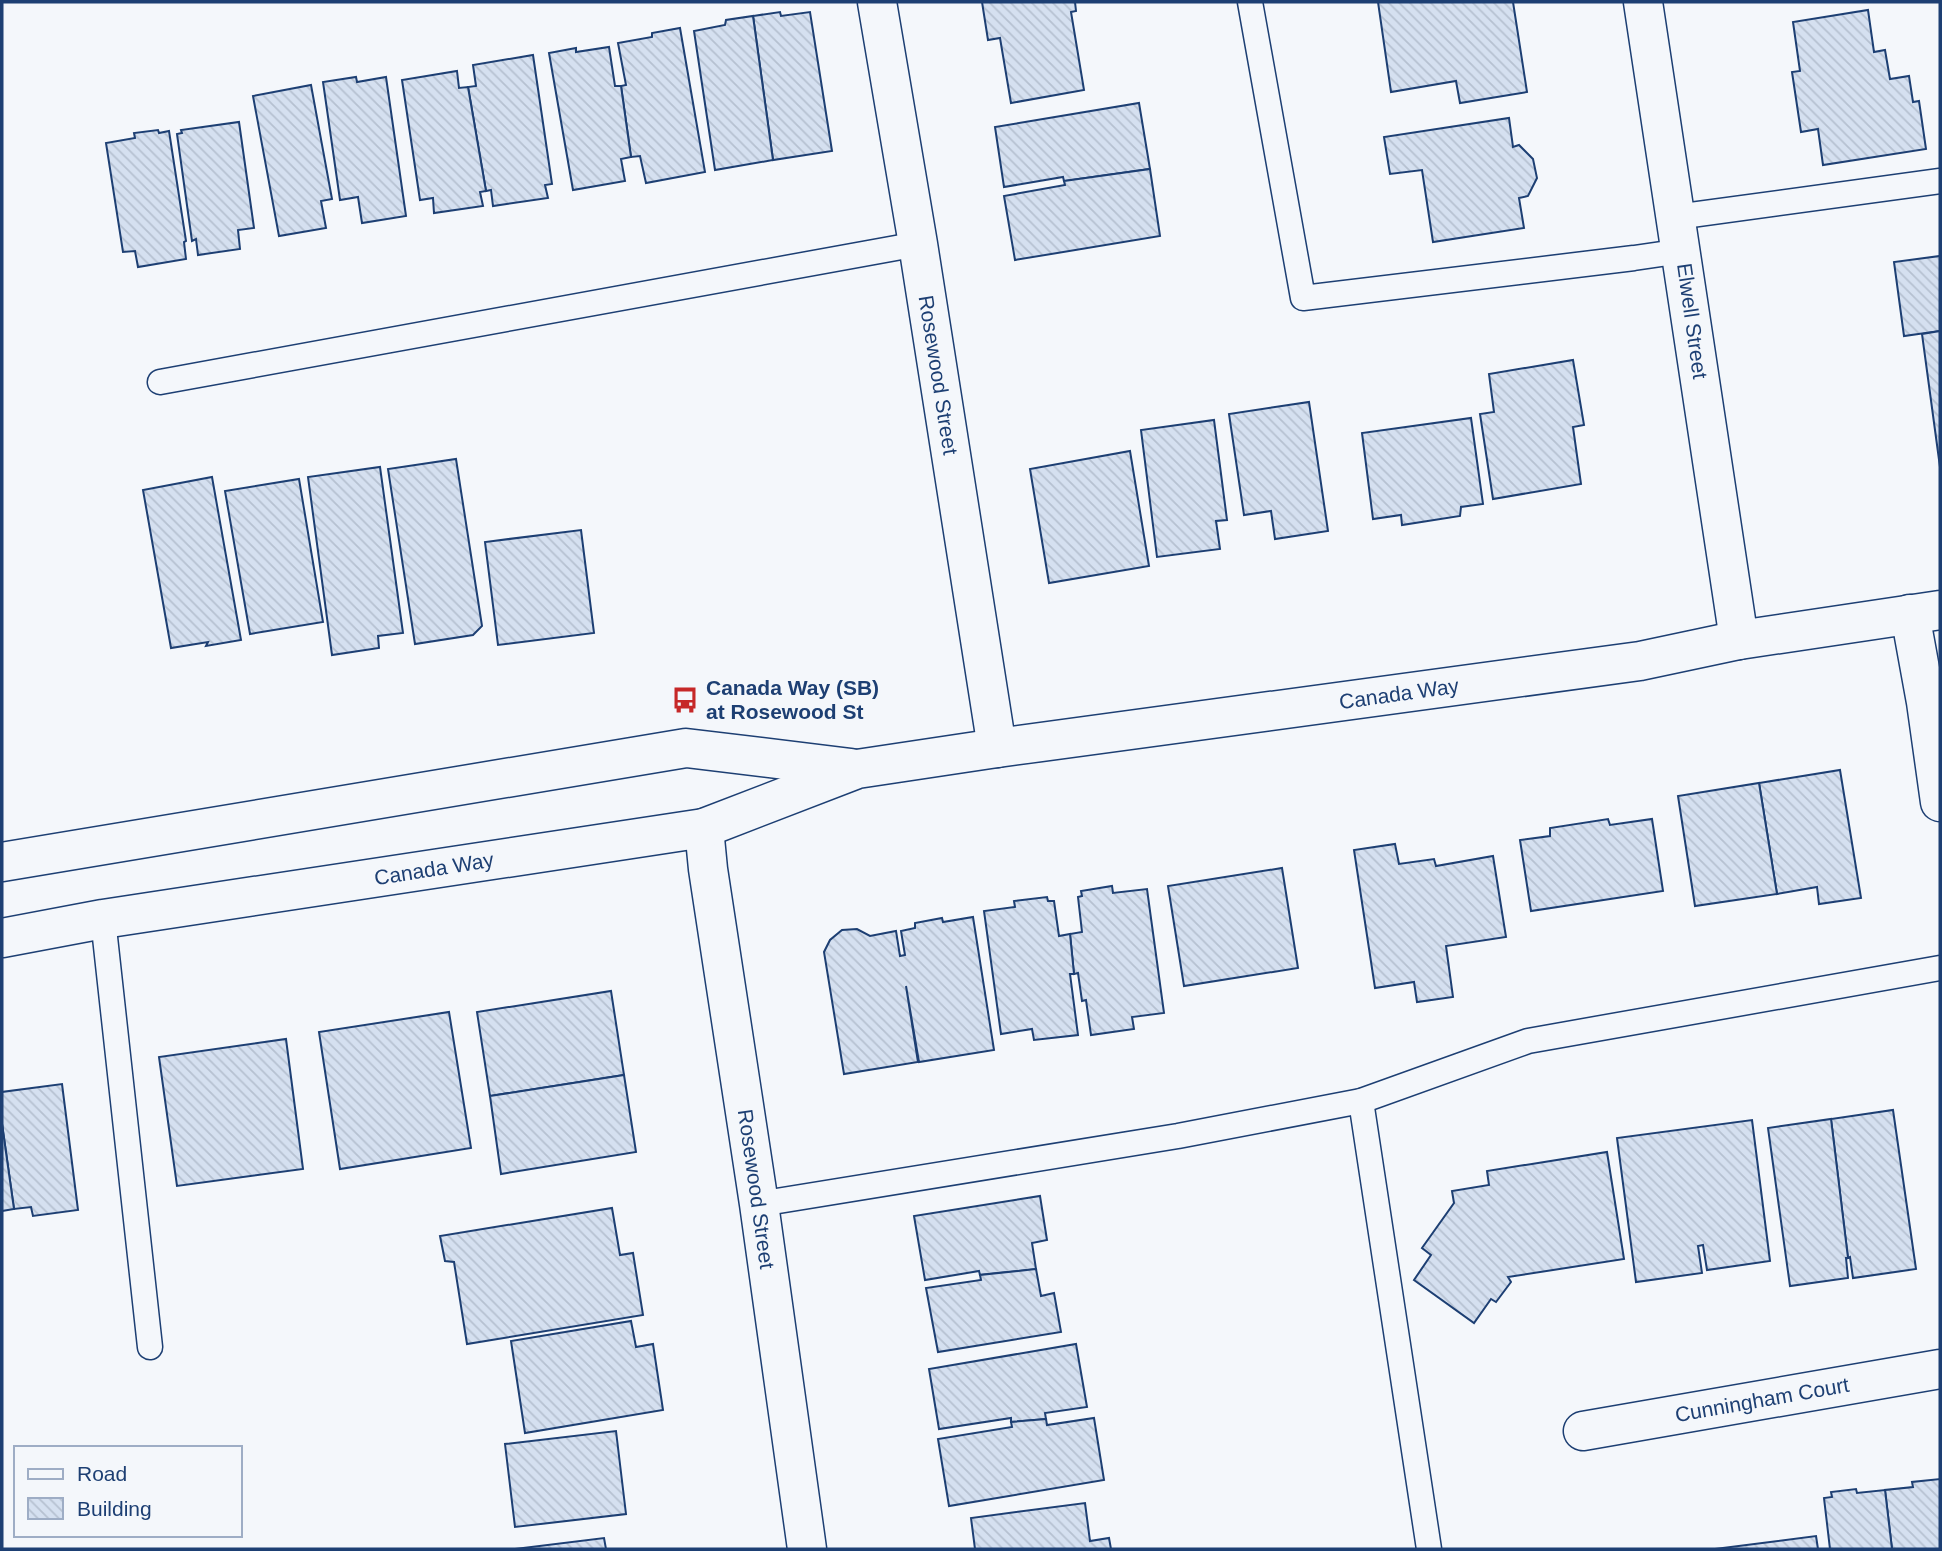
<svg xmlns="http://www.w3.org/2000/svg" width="1942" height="1551" viewBox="0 0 1942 1551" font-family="Arial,sans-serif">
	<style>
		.building { fill: url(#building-back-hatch); stroke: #1d3f73; stroke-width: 2 }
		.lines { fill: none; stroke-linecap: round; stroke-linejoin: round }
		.lane-casing { stroke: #1d3f73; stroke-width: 27 }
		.street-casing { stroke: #1d3f73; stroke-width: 41 }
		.secondary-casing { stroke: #1d3f73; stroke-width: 41 }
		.lane { stroke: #f4f7fb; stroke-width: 24 }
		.street { stroke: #f4f7fb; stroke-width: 38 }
		.secondary { stroke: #f4f7fb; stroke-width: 38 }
		.labels { text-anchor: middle; stroke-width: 5; stroke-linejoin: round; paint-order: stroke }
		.street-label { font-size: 21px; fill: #1d3f73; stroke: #f4f7fb }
		.poi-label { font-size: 21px; font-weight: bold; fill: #1d3f73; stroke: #f4f7fb; text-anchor: start }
	</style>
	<defs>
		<pattern id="building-back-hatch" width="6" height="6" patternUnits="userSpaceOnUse" patternTransform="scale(1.75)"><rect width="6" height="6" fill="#d5e0f0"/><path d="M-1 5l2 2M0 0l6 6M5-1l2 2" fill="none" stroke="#b6c1d1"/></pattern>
	</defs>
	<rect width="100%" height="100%" fill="#f4f7fb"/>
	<g class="building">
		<path d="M982,2H1075L1076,11L1071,12L1084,90L1011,103L1000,38L988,40Z"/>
		<path d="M1378,2H1513L1527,92L1460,103L1456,81L1391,92Z"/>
		<path d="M1868,10L1874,52L1885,50L1890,79L1909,76L1913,102L1919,101L1926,149L1823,165L1818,129L1801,132L1792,72L1800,71L1793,22Z"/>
		<path d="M780,12L781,16L810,12L832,151L773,160L753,16Z"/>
		<path d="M753,16L773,160L715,170L694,31L725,25L726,20Z"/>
		<path d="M680,28L705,172L646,183L640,156L631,157L621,86L626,85L618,43L652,37V33Z"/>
		<path d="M609,47L615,86H621L631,157L621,159L625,181L573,190L549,53L576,48V52Z"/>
		<path d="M533,55L552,184L545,185L548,198L493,206L491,190L486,191L468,87L476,86L473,65Z"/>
		<path d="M457,71L459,88L468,87L486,191L480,192L483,206L434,213L433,198L420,200L402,80Z"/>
		<path d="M356,77L357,82L386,77L406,216L362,223L358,197L340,200L323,82Z"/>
		<path d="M311,85L332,199L321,201L326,228L279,236L253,96Z"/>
		<path d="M1139,103L1150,169L1064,181L1063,177L1004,187L995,127Z"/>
		<path d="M1509,118L1513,147L1519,145L1533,159L1537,178L1528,196L1519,198L1524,228L1433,242L1422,170L1390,174L1384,137Z"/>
		<path d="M239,122L254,228L238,230L240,249L198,255L196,239L192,241L177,134L182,133L181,130Z"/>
		<path d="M158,130L159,133L169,131L186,241L184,242L186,259L138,267L135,251L123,252L106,143L135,138L134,133Z"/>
		<path d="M1150,169L1160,236L1015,260L1004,196L1065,185L1064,181Z"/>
		<path d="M1940,256V331L1904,336L1894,262Z"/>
		<path d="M1940,331V467L1922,334Z"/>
		<path d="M1573,360L1584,425L1573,427L1581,484L1493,499L1480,414L1494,412L1489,374Z"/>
		<path d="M1309,402L1328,531L1275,539L1271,511L1244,515L1229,414Z"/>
		<path d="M1471,418L1483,504L1461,507L1460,516L1402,525L1401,515L1373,519L1362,433Z"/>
		<path d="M1214,420L1227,520L1216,521L1220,549L1157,557L1141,430Z"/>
		<path d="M1130,451L1149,566L1049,583L1030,469Z"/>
		<path d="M456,459L482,626L473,635L415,644L388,469Z"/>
		<path d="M380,467L403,633L378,636L379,648L332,655L308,477Z"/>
		<path d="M212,477L241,640L206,646L208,642L171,648L143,490Z"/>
		<path d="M299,479L323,622L250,634L225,491Z"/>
		<path d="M581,530L594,633L498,645L485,542Z"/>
		<path d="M1840,770L1861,898L1819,904L1817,887L1777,894L1759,783Z"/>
		<path d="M1759,783L1777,894L1695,906L1678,796Z"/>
		<path d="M1608,819L1610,825L1652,819L1663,891L1531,911L1520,840L1550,836V828Z"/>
		<path d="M1395,844L1399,864L1434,859L1436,866L1493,856L1506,937L1446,946L1453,997L1417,1002L1414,982L1375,988L1354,850Z"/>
		<path d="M1282,868L1298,968L1184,986L1168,886Z"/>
		<path d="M1112,886L1113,893L1147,889L1164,1013L1132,1017L1134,1029L1091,1035L1086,1000L1082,1001L1078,973L1074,974L1070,934L1082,932L1078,897L1082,896L1081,891Z"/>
		<path d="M1047,897L1048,901H1054L1059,936L1070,934L1074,974H1070L1078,1035L1034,1040L1032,1029L1001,1034L984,911L1015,907L1014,901Z"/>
		<path d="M973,917L994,1050L919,1062L906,986L918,1062L844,1074L824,952L830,940L842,930L857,929L870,936L896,931L900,956L905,955L901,931L915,928V923L942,918L943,922Z"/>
		<path d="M611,991L624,1075L490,1096L477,1012Z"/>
		<path d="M449,1012L471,1148L340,1169L319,1032Z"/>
		<path d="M286,1039L303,1169L177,1186L159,1057Z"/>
		<path d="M624,1075L636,1152L501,1174L490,1096Z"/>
		<path d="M62,1084L78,1210L33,1216L31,1207L14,1209L2,1124V1092Z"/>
		<path d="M1893,1110L1916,1269L1853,1278L1850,1257L1848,1258L1831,1119Z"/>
		<path d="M1831,1119L1848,1258H1846L1848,1278L1790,1286L1768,1128Z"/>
		<path d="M1752,1120L1770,1261L1707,1270L1703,1245L1698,1246L1702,1273L1636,1282L1617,1138Z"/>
		<path d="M2,1124L14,1209L2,1211Z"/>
		<path d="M1607,1152L1624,1259L1508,1277L1511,1282L1496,1302L1491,1299L1474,1323L1414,1280L1431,1255L1422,1248L1454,1203L1452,1191L1489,1185L1487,1171Z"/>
		<path d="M1040,1196L1047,1240L1032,1243L1036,1269L980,1275L979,1271L925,1280L914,1216Z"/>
		<path d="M612,1208L620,1255L633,1253L643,1315L467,1344L454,1262L445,1261L440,1236Z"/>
		<path d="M1036,1269L1041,1296L1054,1293L1061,1332L938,1352L926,1288L981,1280L980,1275Z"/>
		<path d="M631,1321L636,1347L653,1344L663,1410L525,1433L511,1341Z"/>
		<path d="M1076,1344L1087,1407L1045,1413L1046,1419L1011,1422V1418L939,1429L929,1369Z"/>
		<path d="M1094,1418L1104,1480L949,1506L938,1439L1012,1427L1011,1422L1046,1419L1047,1425Z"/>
		<path d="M616,1431L626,1514L515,1527L505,1444Z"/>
		<path d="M1940,1479V1549H1892L1885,1490L1913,1487L1912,1482Z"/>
		<path d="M1856,1489L1857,1493L1885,1490L1892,1549H1830L1824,1498L1832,1497L1831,1492Z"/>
		<path d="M1085,1503L1090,1541L1109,1538L1111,1549H975L971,1518Z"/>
		<path d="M1816,1536L1818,1549H1715Z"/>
		<path d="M604,1538L606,1549H515Z"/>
	</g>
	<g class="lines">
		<g class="lane-casing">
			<g id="lane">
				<path d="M1250,2L1303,298L1634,258L1682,251"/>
				<path d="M1676,217L1940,181"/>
				<path d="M160,382L918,244"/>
				<path d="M103,919L150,1347"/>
				<path d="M1361,1101L1429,1549"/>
				<path d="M759,1204L1178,1136L1361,1101L1528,1041L1940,968"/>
			</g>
		</g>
		<g class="street-casing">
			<g id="street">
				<path d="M877,2L918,244L997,748"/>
				<path d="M1643,2L1739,640"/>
				<path d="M1910,614L1926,702L1940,802"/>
				<path d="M704,828L708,869L759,1204L807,1549"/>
				<path d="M1583,1431L1940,1369"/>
			</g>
		</g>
		<g class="secondary-casing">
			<g id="secondary">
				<path d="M2,862L686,748L851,768"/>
				<path d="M2,938L103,919L704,828L857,769L997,748L1640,661L1739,640L1940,610"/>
			</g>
		</g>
		<use href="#lane" class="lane"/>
		<use href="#street" class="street"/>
		<use href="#secondary" class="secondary"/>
	</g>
	<defs>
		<g id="bus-bare" transform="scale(2.1)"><path d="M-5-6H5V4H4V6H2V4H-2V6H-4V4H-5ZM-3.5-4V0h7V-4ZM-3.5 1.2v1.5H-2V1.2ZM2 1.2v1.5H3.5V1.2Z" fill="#c62828" stroke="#f4f7fb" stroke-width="2.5" paint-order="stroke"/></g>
	</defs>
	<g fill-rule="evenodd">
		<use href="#bus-bare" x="685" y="700"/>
	</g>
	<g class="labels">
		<g class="street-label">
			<text transform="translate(1692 321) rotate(82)" y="7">Elwell Street</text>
			<text transform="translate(938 375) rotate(81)" y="7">Rosewood Street</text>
			<text transform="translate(1399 694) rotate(-8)" y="7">Canada Way</text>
			<text transform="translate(434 869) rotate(-9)" y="7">Canada Way</text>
			<text transform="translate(756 1189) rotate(82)" y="7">Rosewood Street</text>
			<text transform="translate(1762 1400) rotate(-10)" y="7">Cunningham Court</text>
		</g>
		<g class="poi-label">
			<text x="706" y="695">Canada Way (SB)<tspan x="706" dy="24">at Rosewood St</tspan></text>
		</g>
	</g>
	<rect width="1942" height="1551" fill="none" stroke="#1d3f73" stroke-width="7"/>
	<rect x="14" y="1446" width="228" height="91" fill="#f4f7fb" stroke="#9eadc5" stroke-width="2"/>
	<rect x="28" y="1469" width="35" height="10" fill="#f4f7fb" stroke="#9eadc5" stroke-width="2"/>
	<text x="77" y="1481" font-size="21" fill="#1d3f73">Road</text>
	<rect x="28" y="1498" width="35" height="21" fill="url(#building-back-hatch)" stroke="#9eadc5" stroke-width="2"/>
	<text x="77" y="1516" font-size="21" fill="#1d3f73">Building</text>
</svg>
